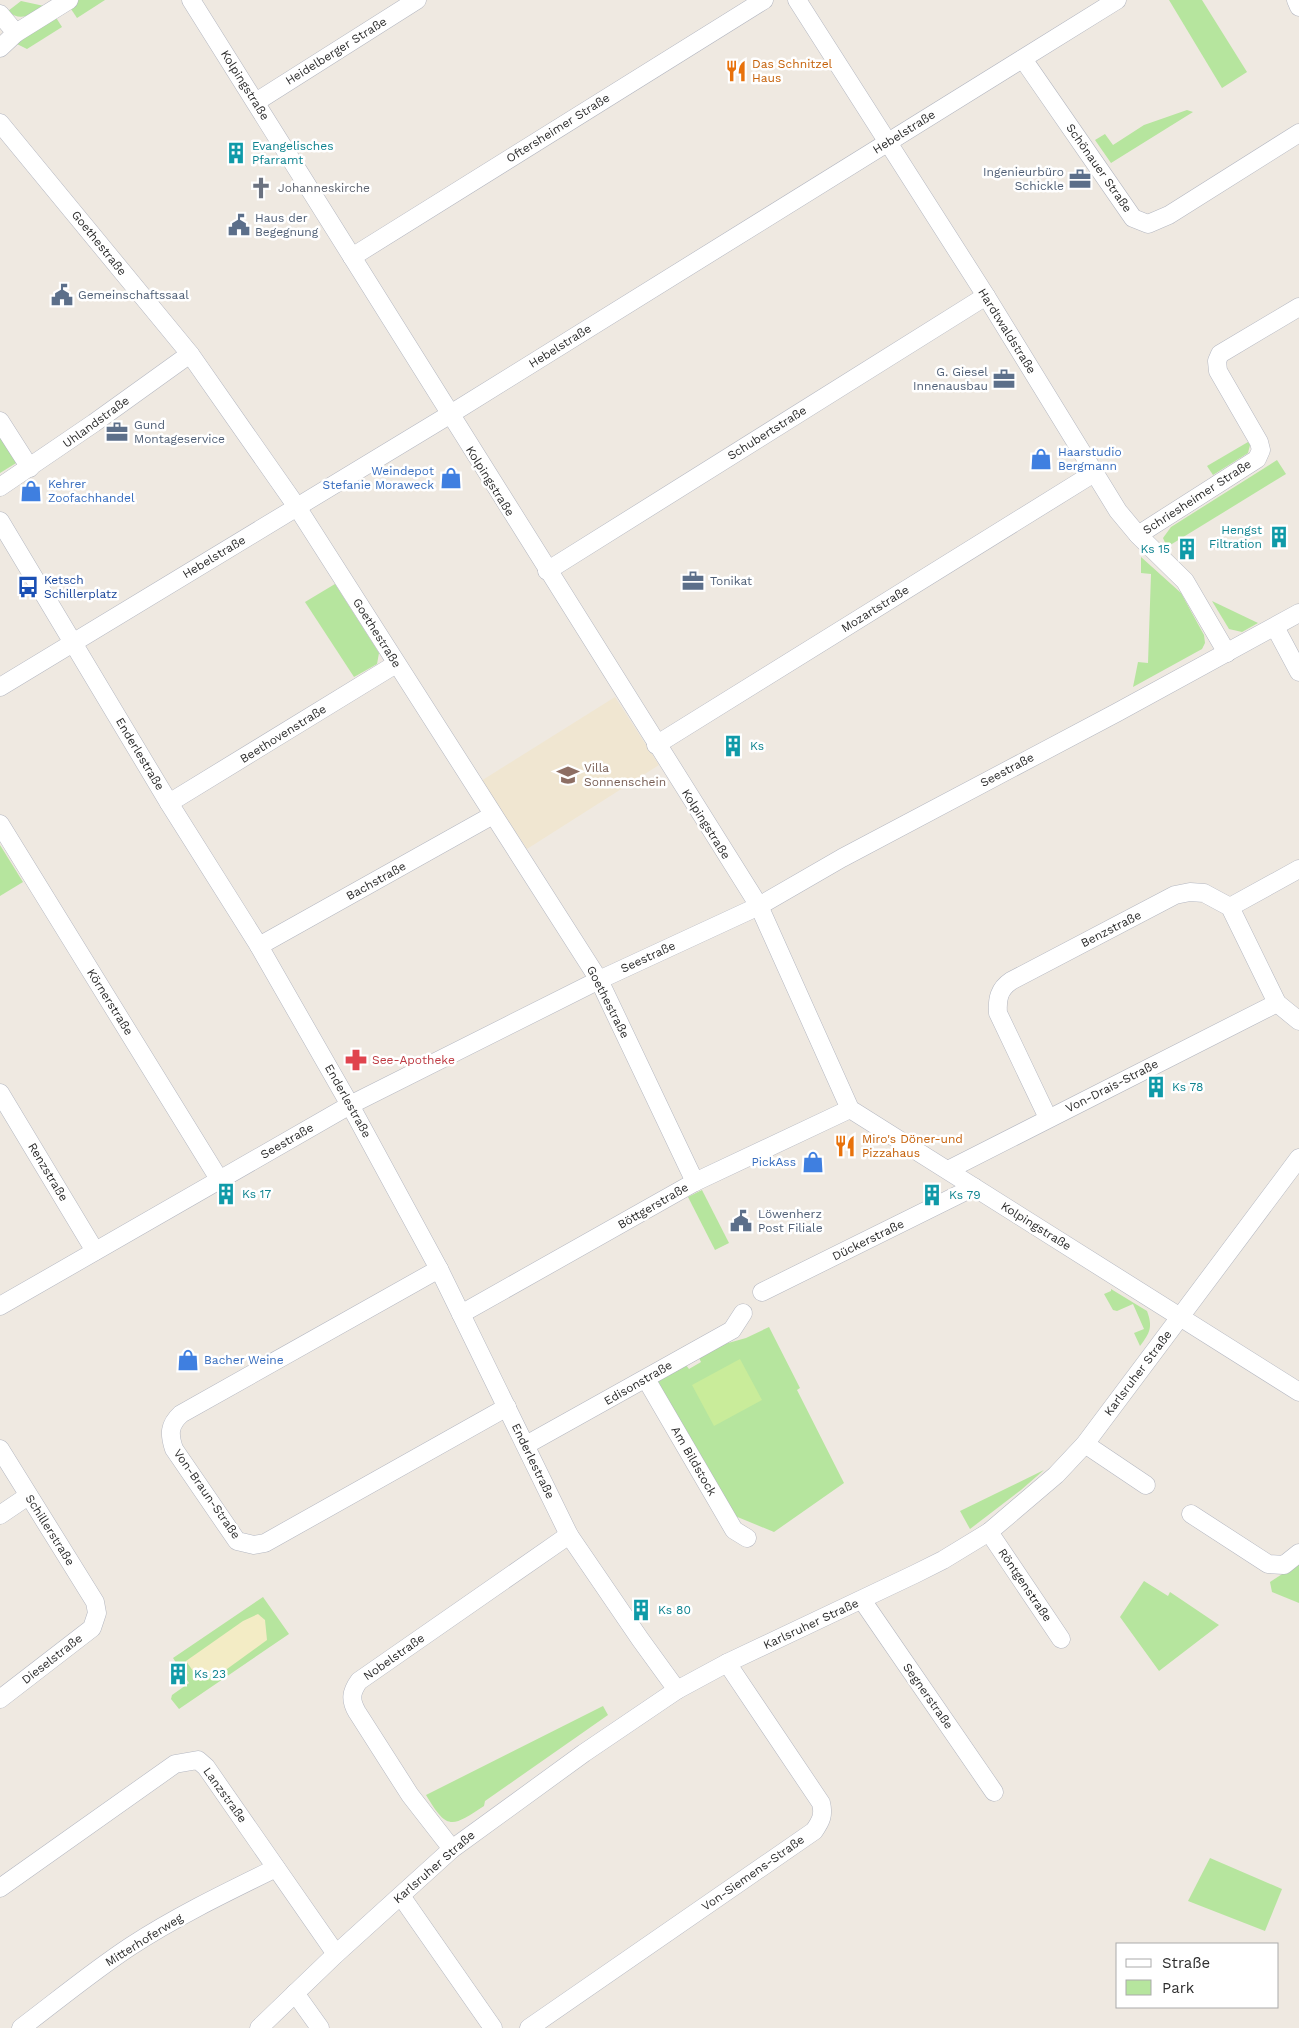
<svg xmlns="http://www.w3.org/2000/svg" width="1299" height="2028" viewBox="0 0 1299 2028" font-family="'Work Sans',sans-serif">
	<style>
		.education { fill: #f0e6d1 }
		.green { fill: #b6e59e }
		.sand { fill: #f3ecc5 }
		.pitch { fill: #c9ec9a }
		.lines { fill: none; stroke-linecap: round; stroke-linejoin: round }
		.minor-casing { stroke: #b4b7c1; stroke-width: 19 }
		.minor { stroke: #fff; stroke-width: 18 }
		.labels { text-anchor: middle; stroke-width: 5; stroke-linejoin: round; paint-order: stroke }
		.street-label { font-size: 12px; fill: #2e2e2e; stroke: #fff }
		.food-label { font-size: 12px; fill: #c56008; stroke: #fff; text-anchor: start }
		.culture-label { font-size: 12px; fill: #0d838f; stroke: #fff; text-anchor: start }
		.service-label { font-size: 12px; fill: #4e5e75; stroke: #fff; text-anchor: start }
		.worship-label { font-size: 12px; fill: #5b616d; stroke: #fff; text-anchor: start }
		.shop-label { font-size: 12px; fill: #366cbe; stroke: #fff; text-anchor: start }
		.transit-label { font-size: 12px; fill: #164399; stroke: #fff; text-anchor: start }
		.education-label { font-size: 12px; fill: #785e54; stroke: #fff; text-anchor: start }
		.health-label { font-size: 12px; fill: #be3a42; stroke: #fff; text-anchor: start }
	</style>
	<rect width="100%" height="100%" fill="#efe9e1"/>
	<path class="education" d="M615,697L659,765L527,849L481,781Z"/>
	<g class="green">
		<path d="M79,0H105L77,18L69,6Z"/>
		<path d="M1169,0H1202L1247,72L1222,88Z"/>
		<path d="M21,1L44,6C31,14 21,23 8,11Z"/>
		<path d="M55,16L62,27L27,49L15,43Z"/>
		<path d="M1187,110L1193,112L1111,163L1095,140L1105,134L1113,145L1144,125Z"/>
		<path d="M0,431L21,460L0,473Z"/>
		<path d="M1248,442L1250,445L1248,453L1213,475L1207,466Z"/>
		<path d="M1277,460L1286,474L1167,547L1163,538L1171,527Z"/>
		<path d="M1141,557L1181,593L1204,635L1205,643L1202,649L1133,687L1138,662L1148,663L1151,574L1141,573Z"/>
		<path d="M335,584L379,653L377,664L354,677L305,602Z"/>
		<path d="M1212,601L1258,623L1242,632L1229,629Z"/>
		<path d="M0,845L23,882L0,896Z"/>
		<path d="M702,1190L729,1243L715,1250L688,1197Z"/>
		<path d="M1111,1289L1147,1311C1153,1327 1150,1333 1140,1346L1134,1333L1144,1329L1133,1304L1117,1311L1113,1310L1104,1294L1111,1291Z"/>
		<path d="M769,1327L800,1388L797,1390L844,1483L774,1532L735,1516L655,1382L686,1365L689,1369L701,1362L699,1358L721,1345L746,1338Z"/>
		<path d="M1044,1470L1021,1490L970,1529L960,1511Z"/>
		<path d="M1299,1563V1603L1272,1592L1270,1582Z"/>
		<path d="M1144,1581L1168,1596L1170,1592L1219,1625L1159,1671L1120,1617Z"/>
		<path d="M263,1597L289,1634L179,1709L171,1699L172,1695L189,1683L173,1658Z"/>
		<path d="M603,1706L608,1715L485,1801L484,1806C451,1828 447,1830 426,1795Z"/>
		<path d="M1210,1858L1282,1889L1265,1931L1188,1901Z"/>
	</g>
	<path class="sand" d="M258,1614L265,1620L267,1640L227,1669L200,1681L186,1661L243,1621Z"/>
	<path class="pitch" d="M740,1359L762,1400L714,1426L692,1385Z"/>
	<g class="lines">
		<g class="minor-casing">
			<g id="minor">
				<path d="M191,0L759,906L850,1109L1299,1392"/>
				<path d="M797,0L986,296L1118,511L1138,535L1185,581L1227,653"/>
				<path d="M1296,0L1299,7"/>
				<path d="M0,14L16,33"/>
				<path d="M0,48L16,33L69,0"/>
				<path d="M1023,59L1133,218L1148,224L1169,215L1299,133"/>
				<path d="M256,102L417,0"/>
				<path d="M0,123L190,354L297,507L599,980L695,1182"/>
				<path d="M352,257L764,0"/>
				<path d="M0,421L30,468"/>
				<path d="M0,487L94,423L190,354"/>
				<path d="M0,521L169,803L259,946L350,1105L439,1269L569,1535L640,1639L677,1690"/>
				<path d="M1138,535L1257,459L1261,450L1259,442L1218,371L1217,361L1220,354L1299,307"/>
				<path d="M547,571L986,296"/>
				<path d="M1275,627L1299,672"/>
				<path d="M0,687L449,415L1117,0"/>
				<path d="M656,745L1094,473"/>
				<path d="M169,803L396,664"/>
				<path d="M0,824L219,1179"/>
				<path d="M1230,907L1299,869"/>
				<path d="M259,946L493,815"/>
				<path d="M0,1093L95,1251"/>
				<path d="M1048,1118L998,1013C997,999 999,989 1011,981L1175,895L1190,892L1204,893L1230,907L1277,1003L1299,1021"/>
				<path d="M948,1170L1277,1003"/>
				<path d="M439,1269L181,1414C169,1425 169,1434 174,1449L237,1541L254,1545L265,1543L507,1407"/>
				<path d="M762,1292L974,1187"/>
				<path d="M0,1306L350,1105L599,980L759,906L842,858L1116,713L1299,613"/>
				<path d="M461,1314L695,1182L850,1109"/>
				<path d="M646,1379L734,1530L747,1538"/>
				<path d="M1085,1444L1146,1485"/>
				<path d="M526,1445L732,1330L743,1313"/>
				<path d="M0,1449L95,1602L97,1613L92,1628L0,1699"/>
				<path d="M1191,1514L1268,1564L1284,1565L1299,1553"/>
				<path d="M0,1515L28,1496"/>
				<path d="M989,1532L1061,1639"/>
				<path d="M862,1600L994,1792"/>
				<path d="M452,1849L410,1795L357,1712C350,1700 351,1692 359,1681L569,1535"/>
				<path d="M0,1888L175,1764L198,1760L206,1767L336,1954"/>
				<path d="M401,1896L493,2028"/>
				<path d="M295,1993L320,2028"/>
				<path d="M21,2028C58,2000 93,1971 131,1946C177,1916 227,1892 276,1868"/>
				<path d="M259,2028L336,1954L452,1849L584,1753L677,1690L727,1663L915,1574L943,1560L989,1532L1056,1475L1085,1444L1299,1158"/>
				<path d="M529,2028L814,1831C821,1821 824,1815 821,1803L727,1663"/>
			</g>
		</g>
		<use href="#minor" class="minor"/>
	</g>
	<defs>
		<g id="restaurant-bare" transform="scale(1.725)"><path d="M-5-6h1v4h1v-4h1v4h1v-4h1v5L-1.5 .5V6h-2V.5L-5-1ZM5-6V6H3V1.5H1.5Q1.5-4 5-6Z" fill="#e8710a" stroke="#fff" stroke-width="2.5" paint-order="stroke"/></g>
		<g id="building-bare" transform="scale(1.725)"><path d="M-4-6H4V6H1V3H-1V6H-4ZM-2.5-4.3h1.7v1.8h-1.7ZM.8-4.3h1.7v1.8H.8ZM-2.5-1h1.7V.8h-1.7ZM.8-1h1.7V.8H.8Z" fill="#0f9aa8" stroke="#fff" stroke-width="2.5" paint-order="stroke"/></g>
		<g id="office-bare" transform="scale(1.725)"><path d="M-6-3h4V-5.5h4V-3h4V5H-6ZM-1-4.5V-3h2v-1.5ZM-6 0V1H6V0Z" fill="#5c6f8a" stroke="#fff" stroke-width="2.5" paint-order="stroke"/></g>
		<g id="church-bare" transform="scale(1.725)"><path d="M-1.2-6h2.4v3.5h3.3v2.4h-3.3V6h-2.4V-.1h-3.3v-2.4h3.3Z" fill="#6b7280" stroke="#fff" stroke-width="2.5" paint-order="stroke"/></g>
		<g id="civic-bare" transform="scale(1.725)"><path d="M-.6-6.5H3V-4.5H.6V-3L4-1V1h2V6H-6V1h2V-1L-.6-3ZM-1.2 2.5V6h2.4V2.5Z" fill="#5c6f8a" stroke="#fff" stroke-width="2.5" paint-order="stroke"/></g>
		<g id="shop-bare" transform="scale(1.725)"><path d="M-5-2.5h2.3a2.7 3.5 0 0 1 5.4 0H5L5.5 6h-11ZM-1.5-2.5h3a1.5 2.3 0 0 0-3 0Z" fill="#3f7fe0" stroke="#fff" stroke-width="2.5" paint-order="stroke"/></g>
		<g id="bus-bare" transform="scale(1.725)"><path d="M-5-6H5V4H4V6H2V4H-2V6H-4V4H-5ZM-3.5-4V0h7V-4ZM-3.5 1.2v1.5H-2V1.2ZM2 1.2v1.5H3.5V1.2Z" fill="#1a4fb4" stroke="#fff" stroke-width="2.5" paint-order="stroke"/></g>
		<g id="school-bare" transform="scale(1.725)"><path d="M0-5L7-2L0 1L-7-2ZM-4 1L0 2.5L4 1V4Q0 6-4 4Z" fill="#8d6e63" stroke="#fff" stroke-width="2.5" paint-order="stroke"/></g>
		<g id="pharmacy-bare" transform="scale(1.725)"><path d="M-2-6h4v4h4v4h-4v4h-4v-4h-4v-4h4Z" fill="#e0444e" stroke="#fff" stroke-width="2.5" paint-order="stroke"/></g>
	</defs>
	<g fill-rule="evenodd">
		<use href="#restaurant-bare" x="736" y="71"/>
		<use href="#building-bare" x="236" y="153"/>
		<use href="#office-bare" x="1080" y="179"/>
		<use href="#church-bare" x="261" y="188"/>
		<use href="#civic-bare" x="239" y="225"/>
		<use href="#civic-bare" x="62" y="295"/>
		<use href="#office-bare" x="1004" y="379"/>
		<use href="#office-bare" x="117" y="432"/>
		<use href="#shop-bare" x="1041" y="459"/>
		<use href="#shop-bare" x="451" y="478"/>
		<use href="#shop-bare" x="31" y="491"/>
		<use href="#building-bare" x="1279" y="537"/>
		<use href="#building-bare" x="1187" y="549"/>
		<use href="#office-bare" x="693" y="581"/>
		<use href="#bus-bare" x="28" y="587"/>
		<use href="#building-bare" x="733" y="746"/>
		<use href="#school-bare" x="568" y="775"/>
		<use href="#pharmacy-bare" x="356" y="1060"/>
		<use href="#building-bare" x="1156" y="1087"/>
		<use href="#restaurant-bare" x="845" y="1146"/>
		<use href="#shop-bare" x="813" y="1162"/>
		<use href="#building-bare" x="226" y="1194"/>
		<use href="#building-bare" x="932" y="1195"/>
		<use href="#civic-bare" x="741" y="1221"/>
		<use href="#shop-bare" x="188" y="1360"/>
		<use href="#building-bare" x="641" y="1610"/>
		<use href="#building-bare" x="178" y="1674"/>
	</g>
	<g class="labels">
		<g class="street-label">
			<text transform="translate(336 51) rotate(-32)" y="4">Heidelberger Straße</text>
			<text transform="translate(245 85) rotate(58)" y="4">Kolpingstraße</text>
			<text transform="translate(558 128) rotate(-32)" y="4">Oftersheimer Straße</text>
			<text transform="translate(904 132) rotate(-32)" y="4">Hebelstraße</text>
			<text transform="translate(1099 168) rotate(55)" y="4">Schönauer Straße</text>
			<text transform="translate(99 243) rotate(51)" y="4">Goethestraße</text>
			<text transform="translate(1007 331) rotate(58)" y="4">Hardtwaldstraße</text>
			<text transform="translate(560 346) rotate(-32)" y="4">Hebelstraße</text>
			<text transform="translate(96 422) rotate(-36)" y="4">Uhlandstraße</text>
			<text transform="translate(767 433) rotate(-32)" y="4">Schubertstraße</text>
			<text transform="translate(490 481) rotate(58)" y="4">Kolpingstraße</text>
			<text transform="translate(1197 497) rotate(-33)" y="4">Schriesheimer Straße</text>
			<text transform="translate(214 557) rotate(-31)" y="4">Hebelstraße</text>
			<text transform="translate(875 609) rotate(-32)" y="4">Mozartstraße</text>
			<text transform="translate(377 633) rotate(58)" y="4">Goethestraße</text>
			<text transform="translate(283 734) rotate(-32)" y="4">Beethovenstraße</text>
			<text transform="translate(140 754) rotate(59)" y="4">Enderlestraße</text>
			<text transform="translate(1007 770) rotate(-28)" y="4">Seestraße</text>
			<text transform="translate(706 824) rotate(58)" y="4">Kolpingstraße</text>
			<text transform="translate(376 881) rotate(-29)" y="4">Bachstraße</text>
			<text transform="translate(1111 929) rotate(-27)" y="4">Benzstraße</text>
			<text transform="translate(648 957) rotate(-25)" y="4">Seestraße</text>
			<text transform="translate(110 1002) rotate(58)" y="4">Körnerstraße</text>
			<text transform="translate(608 1002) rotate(63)" y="4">Goethestraße</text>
			<text transform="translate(1112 1086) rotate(-27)" y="4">Von-Drais-Straße</text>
			<text transform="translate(348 1101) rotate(61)" y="4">Enderlestraße</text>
			<text transform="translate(287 1141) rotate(-30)" y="4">Seestraße</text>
			<text transform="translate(48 1172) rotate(59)" y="4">Renzstraße</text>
			<text transform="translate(653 1206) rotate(-30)" y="4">Böttgerstraße</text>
			<text transform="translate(1036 1226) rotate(32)" y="4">Kolpingstraße</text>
			<text transform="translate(868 1240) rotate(-26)" y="4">Dückerstraße</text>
			<text transform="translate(1138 1373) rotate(-53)" y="4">Karlsruher Straße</text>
			<text transform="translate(638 1383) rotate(-30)" y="4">Edisonstraße</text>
			<text transform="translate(533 1461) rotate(64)" y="4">Enderlestraße</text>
			<text transform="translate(694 1461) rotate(60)" y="4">Am Bildstock</text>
			<text transform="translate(207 1494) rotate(55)" y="4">Von-Braun-Straße</text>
			<text transform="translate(50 1530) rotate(58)" y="4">Schillerstraße</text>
			<text transform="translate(1025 1585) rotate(56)" y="4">Röntgenstraße</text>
			<text transform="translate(811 1624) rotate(-25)" y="4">Karlsruher Straße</text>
			<text transform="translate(394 1657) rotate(-35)" y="4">Nobelstraße</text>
			<text transform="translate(52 1659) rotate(-38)" y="4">Dieselstraße</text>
			<text transform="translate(928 1696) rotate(55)" y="4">Segnerstraße</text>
			<text transform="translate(225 1795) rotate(54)" y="4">Lanzstraße</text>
			<text transform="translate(434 1867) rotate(-41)" y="4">Karlsruher Straße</text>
			<text transform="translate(753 1873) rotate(-35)" y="4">Von-Siemens-Straße</text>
			<text transform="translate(144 1940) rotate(-32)" y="4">Mitterhoferweg</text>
		</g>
		<g class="food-label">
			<text x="752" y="68">Das Schnitzel<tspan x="752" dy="14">Haus</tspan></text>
			<text x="862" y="1143">Miro's Döner-und<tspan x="862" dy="14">Pizzahaus</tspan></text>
		</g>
		<g class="culture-label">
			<text x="252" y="150">Evangelisches<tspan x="252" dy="14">Pfarramt</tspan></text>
			<text x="1262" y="534" text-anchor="end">Hengst<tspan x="1262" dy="14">Filtration</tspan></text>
			<text x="1170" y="553" text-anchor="end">Ks 15</text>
			<text x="750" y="750">Ks</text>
			<text x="1172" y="1091">Ks 78</text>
			<text x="242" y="1198">Ks 17</text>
			<text x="949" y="1199">Ks 79</text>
			<text x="658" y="1614">Ks 80</text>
			<text x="194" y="1678">Ks 23</text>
		</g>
		<g class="service-label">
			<text x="1064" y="176" text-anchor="end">Ingenieurbüro<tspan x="1064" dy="14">Schickle</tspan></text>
			<text x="255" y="222">Haus der<tspan x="255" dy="14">Begegnung</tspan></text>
			<text x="78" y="299">Gemeinschaftssaal</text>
			<text x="988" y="376" text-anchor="end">G. Giesel<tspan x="988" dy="14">Innenausbau</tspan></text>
			<text x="134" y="429">Gund<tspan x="134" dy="14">Montageservice</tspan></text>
			<text x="710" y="585">Tonikat</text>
			<text x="758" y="1218">Löwenherz<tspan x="758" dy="14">Post Filiale</tspan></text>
		</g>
		<g class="worship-label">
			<text x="278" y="192">Johanneskirche</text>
		</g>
		<g class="shop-label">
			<text x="1058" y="456">Haarstudio<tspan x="1058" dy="14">Bergmann</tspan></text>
			<text x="434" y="475" text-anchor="end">Weindepot<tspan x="434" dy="14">Stefanie Moraweck</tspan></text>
			<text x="48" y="488">Kehrer<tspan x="48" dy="14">Zoofachhandel</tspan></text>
			<text x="796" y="1166" text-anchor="end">PickAss</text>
			<text x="204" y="1364">Bacher Weine</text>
		</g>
		<g class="transit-label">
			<text x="44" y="584">Ketsch<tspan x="44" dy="14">Schillerplatz</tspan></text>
		</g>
		<g class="education-label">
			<text x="584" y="772">Villa<tspan x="584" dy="14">Sonnenschein</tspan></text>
		</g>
		<g class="health-label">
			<text x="372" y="1064">See-Apotheke</text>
		</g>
	</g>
	<rect x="1116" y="1943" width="162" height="65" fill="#ffffff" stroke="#ababab"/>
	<rect x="1126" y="1959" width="25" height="8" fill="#ffffff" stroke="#ababab"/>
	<text x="1162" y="1968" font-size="15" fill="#2e2e2e">Straße</text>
	<rect x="1126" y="1980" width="25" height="15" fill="#b6e59e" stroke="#ababab"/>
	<text x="1162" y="1993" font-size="15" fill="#2e2e2e">Park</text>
</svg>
